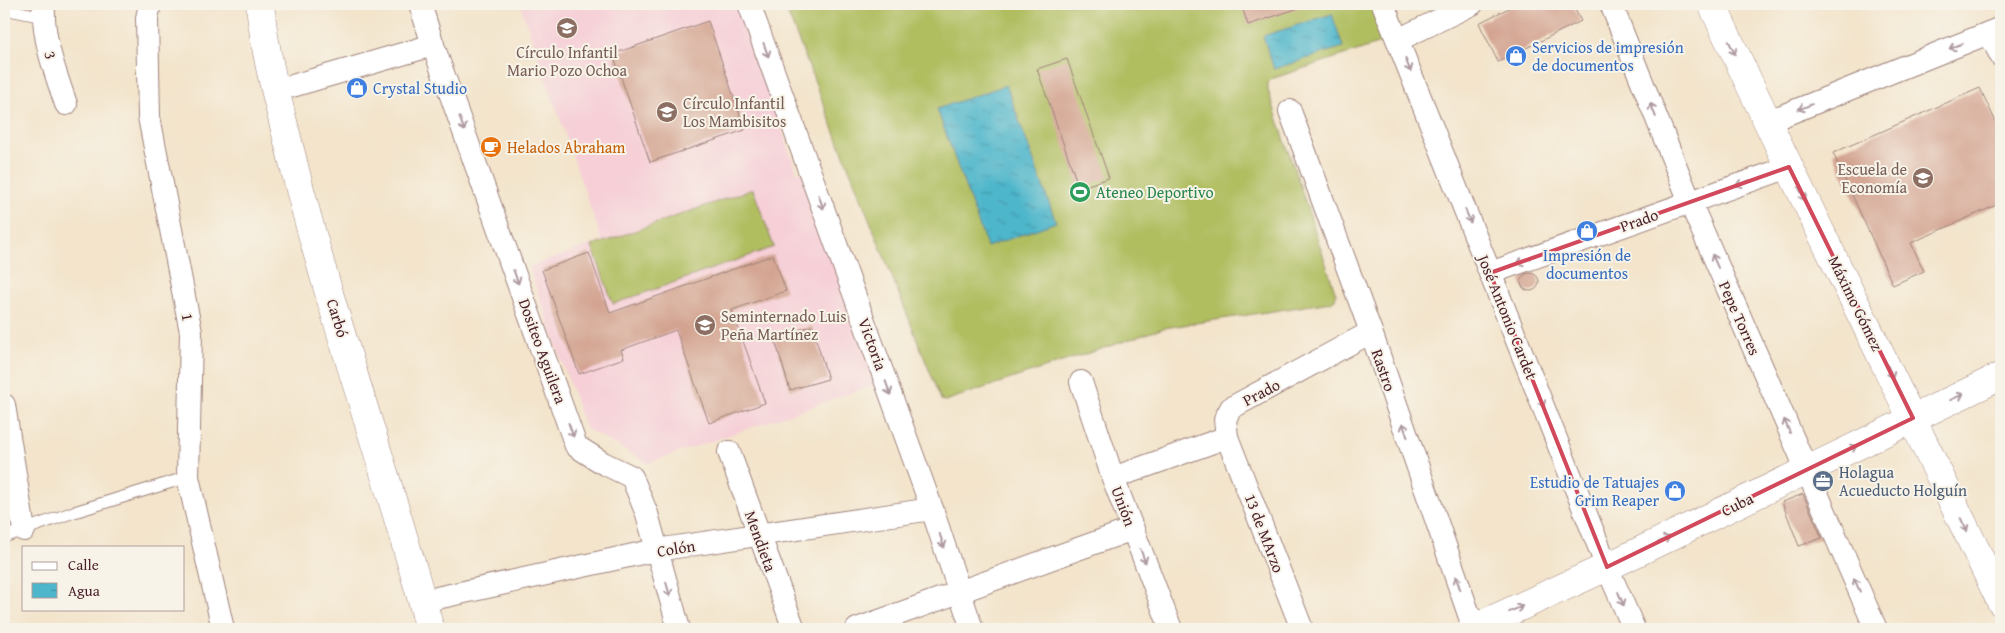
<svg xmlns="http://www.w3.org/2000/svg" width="2005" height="633" viewBox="0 0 2005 633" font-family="'Gentium Book Plus',serif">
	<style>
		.built { fill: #f6cfd7 }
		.garden { fill: #b0be60; stroke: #7d6e46 }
		.water { fill: url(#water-ripples); stroke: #4c6a7b }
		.building { fill: #d3a390 }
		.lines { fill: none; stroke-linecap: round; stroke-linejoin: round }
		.service-casing { stroke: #9e827b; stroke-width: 13 }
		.minor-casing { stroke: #9e827b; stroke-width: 24 }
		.tertiary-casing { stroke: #9e827b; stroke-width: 29 }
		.service { stroke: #fff; stroke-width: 11 }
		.minor { stroke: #fff; stroke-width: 22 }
		.tertiary { stroke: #fff; stroke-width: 28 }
		.oneway { stroke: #ae9aa0 }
		.marked { fill: none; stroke: #d1495b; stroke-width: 4; stroke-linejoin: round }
		.labels { text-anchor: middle; stroke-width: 4; stroke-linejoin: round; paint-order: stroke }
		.shop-label { font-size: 16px; fill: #366cbe; stroke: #f7f3e8; text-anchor: start }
		.education-label { font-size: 16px; fill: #785e54; stroke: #f7f3e8; text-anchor: start }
		.street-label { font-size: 16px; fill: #4a1f2b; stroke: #f7f3e8 }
		.food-label { font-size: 16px; fill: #c56008; stroke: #f7f3e8; text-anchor: start }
		.leisure-label { font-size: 16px; fill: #27864d; stroke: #f7f3e8; text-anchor: start }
		.service-label { font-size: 16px; fill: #4e5e75; stroke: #f7f3e8; text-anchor: start }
	</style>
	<defs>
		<pattern id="water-ripples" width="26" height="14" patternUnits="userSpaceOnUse" patternTransform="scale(1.25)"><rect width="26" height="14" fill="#4db6cb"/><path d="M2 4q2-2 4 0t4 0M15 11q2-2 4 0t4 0" fill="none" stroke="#4293a5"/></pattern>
	</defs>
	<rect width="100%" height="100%" fill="#f7f3e8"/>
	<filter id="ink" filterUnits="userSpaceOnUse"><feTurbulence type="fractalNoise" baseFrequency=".02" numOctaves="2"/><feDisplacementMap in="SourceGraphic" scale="10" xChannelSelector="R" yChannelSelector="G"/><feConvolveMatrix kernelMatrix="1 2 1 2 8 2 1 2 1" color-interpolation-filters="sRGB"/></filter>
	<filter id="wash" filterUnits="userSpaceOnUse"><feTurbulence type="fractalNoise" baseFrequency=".0096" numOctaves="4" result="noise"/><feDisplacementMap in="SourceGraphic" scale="20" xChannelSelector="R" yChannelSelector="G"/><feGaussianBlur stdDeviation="1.12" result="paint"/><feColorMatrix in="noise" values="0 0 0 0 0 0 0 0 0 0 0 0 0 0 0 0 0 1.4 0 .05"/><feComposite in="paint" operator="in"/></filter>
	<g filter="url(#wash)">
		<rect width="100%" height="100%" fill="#f3e4cb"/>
		<path class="built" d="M520,4H738L797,173L806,171L880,383L648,463L585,428L529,267L602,241Z"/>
		<g class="garden">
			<path d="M784,4H1380L1390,40L1271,79L1268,83V90L1336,294L1335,299L1331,302L1164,328L945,401L941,400Z"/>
			<path d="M753,189L774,247L613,304L592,246Z"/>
		</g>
		<g class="water">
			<path d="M1332,14L1343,47L1274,69L1263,36Z"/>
			<path d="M1006,85L1056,222L987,247L937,109Z"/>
		</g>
		<g id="blocks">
			<g class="building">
				<path d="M1241,4H1301L1302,7L1248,25Z"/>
				<path d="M1517,4H1572L1581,21L1498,62L1479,23Z"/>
				<path d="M708,21L745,130L650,162L613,54Z"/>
				<path d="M1067,59L1109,178L1079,188L1037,69Z"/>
				<path d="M1980,88L2001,133V203L1911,243L1924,271L1893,285L1833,153Z"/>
				<path d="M589,253L610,313L773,255L786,291L732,310L765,403L709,423L676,330L621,350L624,358L579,374L542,270Z"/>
				<circle cx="1530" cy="282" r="9"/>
				<path d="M812,326L828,379L790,390L774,337Z"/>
				<path d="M1803,494L1822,538L1799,546L1782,502Z"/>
			</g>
		</g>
	</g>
	<g filter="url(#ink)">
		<use href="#blocks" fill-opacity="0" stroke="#9e827b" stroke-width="1"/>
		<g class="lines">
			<g class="service-casing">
				<g id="service">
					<path d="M4,9L44,17"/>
					<path d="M4,537L71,513L188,477"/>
				</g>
			</g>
			<g class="minor-casing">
				<g id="minor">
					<path d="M44,4C42,38 55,72 66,104"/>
					<path d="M150,4L147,18L149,117L191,332L188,477L223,629"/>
					<path d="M420,4L433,45L576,446L603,463L632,477L647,514L679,629"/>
					<path d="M749,4L932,509L972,629"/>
					<path d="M1383,4L1607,567L1634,629"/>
					<path d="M1611,4L1690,202L1876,629"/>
					<path d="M1989,33L2001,56"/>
					<path d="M1398,40L1472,4"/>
					<path d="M275,91L433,45"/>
					<path d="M1290,111L1371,332L1474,629"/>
					<path d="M1767,122L2001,28"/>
					<path d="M1490,273L1789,167"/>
					<path d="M1081,382L1113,478L1171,629"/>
					<path d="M4,405L24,530"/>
					<path d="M1227,437L1302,629"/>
					<path d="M729,452L794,629"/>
					<path d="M1113,478L1227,437L1225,419L1231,408L1371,332"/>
					<path d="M423,601L656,550L932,509"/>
					<path d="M857,629L1133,529"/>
				</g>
			</g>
			<g class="tertiary-casing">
				<g id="tertiary">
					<path d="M260,4C265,60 282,115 295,170C334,324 388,475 430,629"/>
					<path d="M1712,4C1805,205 1905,402 2001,602"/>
					<path d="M1472,629L1607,567L2001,376"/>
				</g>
			</g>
			<use href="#service" class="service"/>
			<use href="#minor" class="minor"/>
			<use href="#tertiary" class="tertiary"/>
		</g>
		<defs><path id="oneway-shaft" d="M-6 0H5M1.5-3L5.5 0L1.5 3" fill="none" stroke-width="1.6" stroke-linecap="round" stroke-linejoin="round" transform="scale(1.25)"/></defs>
		<g class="oneway">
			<use href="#oneway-shaft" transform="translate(1956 46) rotate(158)"/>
			<use href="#oneway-shaft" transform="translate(1732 48) rotate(65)"/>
			<use href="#oneway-shaft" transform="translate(766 50) rotate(70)"/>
			<use href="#oneway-shaft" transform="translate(1408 65) rotate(68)"/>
			<use href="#oneway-shaft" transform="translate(1805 107) rotate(158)"/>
			<use href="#oneway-shaft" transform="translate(1653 110) rotate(-112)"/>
			<use href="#oneway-shaft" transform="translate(462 124) rotate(70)"/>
			<use href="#oneway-shaft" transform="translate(1743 183) rotate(160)"/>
			<use href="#oneway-shaft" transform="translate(1802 194) rotate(64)"/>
			<use href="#oneway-shaft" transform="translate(821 202) rotate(70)"/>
			<use href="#oneway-shaft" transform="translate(1468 216) rotate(68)"/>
			<use href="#oneway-shaft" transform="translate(1524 261) rotate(160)"/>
			<use href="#oneway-shaft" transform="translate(1715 261) rotate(-114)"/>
			<use href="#oneway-shaft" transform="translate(516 277) rotate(70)"/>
			<use href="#oneway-shaft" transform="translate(1890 371) rotate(64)"/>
			<use href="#oneway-shaft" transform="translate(888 388) rotate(70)"/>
			<use href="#oneway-shaft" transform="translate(1957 397) rotate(-25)"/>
			<use href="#oneway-shaft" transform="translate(1541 400) rotate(68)"/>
			<use href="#oneway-shaft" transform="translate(1787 426) rotate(-114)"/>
			<use href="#oneway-shaft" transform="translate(571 430) rotate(70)"/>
			<use href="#oneway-shaft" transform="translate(1405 430) rotate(-109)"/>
			<use href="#oneway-shaft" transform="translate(1850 449) rotate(-26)"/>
			<use href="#oneway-shaft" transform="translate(1964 525) rotate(64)"/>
			<use href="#oneway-shaft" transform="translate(1663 540) rotate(-26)"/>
			<use href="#oneway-shaft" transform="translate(942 541) rotate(72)"/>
			<use href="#oneway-shaft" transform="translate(1143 556) rotate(69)"/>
			<use href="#oneway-shaft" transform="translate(1458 583) rotate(-109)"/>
			<use href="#oneway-shaft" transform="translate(1857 585) rotate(-114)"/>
			<use href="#oneway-shaft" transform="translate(668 589) rotate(74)"/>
			<use href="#oneway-shaft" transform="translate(1621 599) rotate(67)"/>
			<use href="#oneway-shaft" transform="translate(1516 609) rotate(-25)"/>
		</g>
	</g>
	<path class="marked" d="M1789,167L1913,418L1607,567L1490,273Z"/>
	<defs>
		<g id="school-disc" transform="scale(1.125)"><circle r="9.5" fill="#8d6e63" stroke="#f7f3e8"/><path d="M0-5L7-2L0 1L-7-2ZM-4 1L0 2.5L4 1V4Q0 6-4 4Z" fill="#fff"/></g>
		<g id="shop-disc" transform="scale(1.125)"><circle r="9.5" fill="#3f7fe0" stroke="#f7f3e8"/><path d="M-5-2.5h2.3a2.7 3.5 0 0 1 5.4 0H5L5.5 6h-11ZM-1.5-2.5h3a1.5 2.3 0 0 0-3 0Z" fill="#fff"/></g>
		<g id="cafe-disc" transform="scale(1.125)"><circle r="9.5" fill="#e8710a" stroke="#f7f3e8"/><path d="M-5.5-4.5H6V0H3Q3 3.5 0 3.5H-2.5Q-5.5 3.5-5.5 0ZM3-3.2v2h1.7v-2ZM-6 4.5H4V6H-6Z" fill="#fff"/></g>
		<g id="university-disc" transform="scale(1.125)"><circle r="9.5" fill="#8d6e63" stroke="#f7f3e8"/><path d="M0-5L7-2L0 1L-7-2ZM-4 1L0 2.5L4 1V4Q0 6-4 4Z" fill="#fff"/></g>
		<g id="stadium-disc" transform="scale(1.125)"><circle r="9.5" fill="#2e9e5b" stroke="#f7f3e8"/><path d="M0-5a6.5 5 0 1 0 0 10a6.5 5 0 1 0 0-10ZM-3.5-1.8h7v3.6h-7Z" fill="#fff"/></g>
		<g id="office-disc" transform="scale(1.125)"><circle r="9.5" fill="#5c6f8a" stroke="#f7f3e8"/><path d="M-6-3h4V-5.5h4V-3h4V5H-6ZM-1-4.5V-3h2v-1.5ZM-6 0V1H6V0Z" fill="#fff"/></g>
	</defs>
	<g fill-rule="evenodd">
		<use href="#school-disc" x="567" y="28"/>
		<use href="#shop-disc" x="1516" y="56"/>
		<use href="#shop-disc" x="357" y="88"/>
		<use href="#school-disc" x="667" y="112"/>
		<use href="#cafe-disc" x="491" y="147"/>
		<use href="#university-disc" x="1923" y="178"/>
		<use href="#stadium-disc" x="1080" y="192"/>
		<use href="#shop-disc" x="1587" y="231"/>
		<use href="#school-disc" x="705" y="325"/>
		<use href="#office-disc" x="1823" y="481"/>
		<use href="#shop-disc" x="1675" y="491"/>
	</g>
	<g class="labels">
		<g class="shop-label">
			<text x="1532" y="53">Servicios de impresión<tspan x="1532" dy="18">de documentos</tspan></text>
			<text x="373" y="94">Crystal Studio</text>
			<text x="1587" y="261" text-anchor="middle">Impresión de<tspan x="1587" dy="18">documentos</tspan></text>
			<text x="1659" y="488" text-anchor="end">Estudio de Tatuajes<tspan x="1659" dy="18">Grim Reaper</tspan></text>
		</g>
		<g class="education-label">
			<text x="567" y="58" text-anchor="middle">Círculo Infantil<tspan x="567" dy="18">Mario Pozo Ochoa</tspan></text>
			<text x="683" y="109">Círculo Infantil<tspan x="683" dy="18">Los Mambisitos</tspan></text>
			<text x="1907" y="175" text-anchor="end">Escuela de<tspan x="1907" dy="18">Economía</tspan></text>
			<text x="721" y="322">Seminternado Luis<tspan x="721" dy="18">Peña Martínez</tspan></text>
		</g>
		<g class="street-label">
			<text transform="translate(51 55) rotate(76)" y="6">3</text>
			<text transform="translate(1639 220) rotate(-20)" y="6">Prado</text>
			<text transform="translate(1856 303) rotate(64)" y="6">Máximo Gómez</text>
			<text transform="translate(188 317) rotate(79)" y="6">1</text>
			<text transform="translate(1508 317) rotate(68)" y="6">José Antonio Cardet</text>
			<text transform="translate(338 318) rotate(73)" y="6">Carbó</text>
			<text transform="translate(1740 318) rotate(66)" y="6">Pepe Torres</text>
			<text transform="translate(873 344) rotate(70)" y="6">Victoria</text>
			<text transform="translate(543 351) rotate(70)" y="6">Dositeo Aguilera</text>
			<text transform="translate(1384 370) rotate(71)" y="6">Rastro</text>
			<text transform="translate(1261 392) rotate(-28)" y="6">Prado</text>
			<text transform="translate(1737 504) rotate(-26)" y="6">Cuba</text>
			<text transform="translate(1124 506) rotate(69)" y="6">Unión</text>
			<text transform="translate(1265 533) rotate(69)" y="6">13 de MArzo</text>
			<text transform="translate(761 541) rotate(70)" y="6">Mendieta</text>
			<text transform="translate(676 548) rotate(-9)" y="6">Colón</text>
		</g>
		<g class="food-label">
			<text x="507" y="153">Helados Abraham</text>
		</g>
		<g class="leisure-label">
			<text x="1096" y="198">Ateneo Deportivo</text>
		</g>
		<g class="service-label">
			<text x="1839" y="478">Holagua<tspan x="1839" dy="18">Acueducto Holguín</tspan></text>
		</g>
	</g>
	<rect width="2005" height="633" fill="none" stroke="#f7f3e8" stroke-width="20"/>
	<rect x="22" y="546" width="162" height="65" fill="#f7f3e8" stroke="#b29e9c"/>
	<rect x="32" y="562" width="25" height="8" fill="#ffffff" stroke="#b29e9c"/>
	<text x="68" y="570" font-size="15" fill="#4a1f2b">Calle</text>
	<rect x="32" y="583" width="25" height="15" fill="url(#water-ripples)" stroke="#b29e9c"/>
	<text x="68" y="596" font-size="15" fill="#4a1f2b">Agua</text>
</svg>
